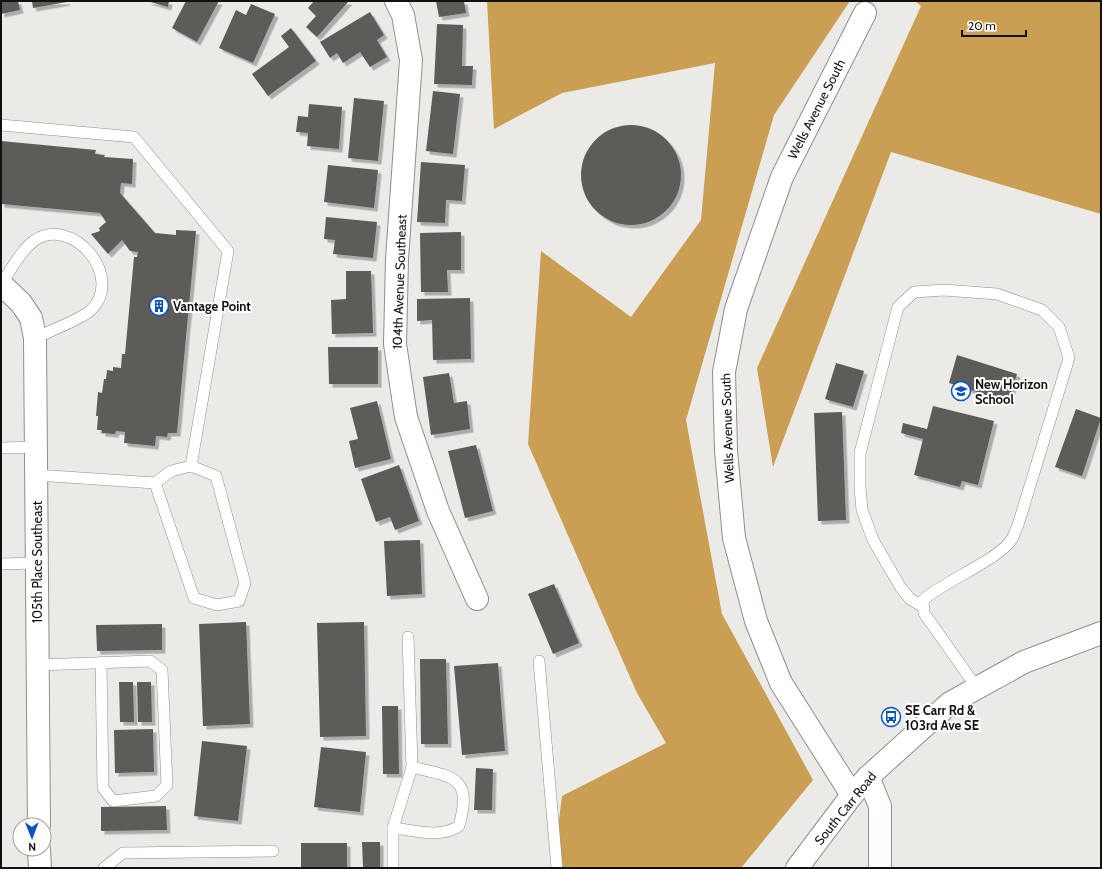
<svg xmlns="http://www.w3.org/2000/svg" width="1102" height="869" viewBox="0 0 1102 869" font-family="Cabin,sans-serif">
	<style>
		.forest { fill: #ca9e53 }
		.building { fill: #5d5b58; filter: url(#shadow) }
		.lines { fill: none; stroke-linecap: round; stroke-linejoin: round }
		.lane-casing { stroke: #908e8b; stroke-width: 12 }
		.street-casing { stroke: #908e8b; stroke-width: 24 }
		.secondary-casing { stroke: #908e8b; stroke-width: 24 }
		.lane { stroke: #fff; stroke-width: 11 }
		.street { stroke: #fff; stroke-width: 22 }
		.secondary { stroke: #fff; stroke-width: 22 }
		.labels { text-anchor: middle; stroke-width: 4; stroke-linejoin: round; paint-order: stroke }
		.street-label { font-size: 13px; fill: #121110; stroke: #fff }
		.poi-label { font-size: 13px; font-weight: bold; fill: #121110; stroke: #fff; text-anchor: start }
	</style>
	<defs>
		<filter id="shadow"><feDropShadow dx="3.5" dy="3.5" stdDeviation="0" flood-color="#0004"/></filter>
	</defs>
	<rect width="100%" height="100%" fill="#eceae7"/>
	<g class="forest">
		<path d="M487,1H850L774,115L686,420L722,614L813,780L741,868H553L562,796L666,743L637,693L528,444L541,251L631,317L701,220L715,63L562,93L494,129Z"/>
		<path d="M915,1H1101V214L891,152L773,467L757,368L921,6Z"/>
	</g>
	<g class="building">
		<path d="M1,1H18L20,10L1,14Z"/>
		<path d="M32,1H67V2L33,8Z"/>
		<path d="M147,1H169L168,7Z"/>
		<path d="M186,1H219L197,42L172,28Z"/>
		<path d="M314,1H349L317,37L306,27L316,16L308,8Z"/>
		<path d="M436,1H464L466,13L439,17Z"/>
		<path d="M251,4L275,14L253,63L219,48L236,10L246,15Z"/>
		<path d="M370,12L384,35L377,40L387,57L370,67L360,52L343,63L337,53L330,58L320,42Z"/>
		<path d="M437,24L463,25L462,66H473L472,85L434,84Z"/>
		<path d="M291,28L316,61L268,96L252,74L289,47L281,36Z"/>
		<path d="M433,91L460,94L453,154L426,151Z"/>
		<path d="M354,98L384,101L378,161L348,158Z"/>
		<path d="M309,104L342,107L339,149L307,146L308,133L296,132L298,116L308,117Z"/>
		<circle cx="631" cy="175" r="50"/>
		<path d="M1,141L96,150L95,154L105,155L104,157L133,159L132,184L121,183L120,193L155,233L176,235V230L196,231L177,433H168L167,437L156,436L155,446L124,443L125,432L116,431L115,434L102,433V430H97L98,416H96L98,392L102,393L104,379H106L107,370L113,371V367L121,368L122,354H125L134,257H137L138,252L130,251L122,240L108,254L91,234L100,231L99,228L106,222L100,213L1,204Z"/>
		<path d="M421,162L465,165L462,201L446,200L445,223L417,222Z"/>
		<path d="M328,165L378,170L374,208L324,202Z"/>
		<path d="M326,217L377,222L373,258L333,254L335,240L324,239Z"/>
		<path d="M461,232V270H447L448,292H421L420,233Z"/>
		<path d="M346,271H371L373,333L332,334L331,300L346,299Z"/>
		<path d="M470,298L471,359L433,360L432,320L417,321V299Z"/>
		<path d="M328,347H378V384H329Z"/>
		<path d="M957,355L1017,374L1008,402L949,383Z"/>
		<path d="M836,363L864,371L853,407L825,399Z"/>
		<path d="M449,373L454,403L467,401L470,429L431,435L423,377Z"/>
		<path d="M377,401L391,459L355,468L349,441L358,439L350,408Z"/>
		<path d="M933,406L994,421L978,485L962,481L960,487L914,475L923,439L901,433L903,423L927,429Z"/>
		<path d="M1076,409L1101,418L1082,476L1055,467Z"/>
		<path d="M842,412L846,520L818,521L814,413Z"/>
		<path d="M476,445L493,511L465,518L448,451Z"/>
		<path d="M399,465L419,521L395,530L390,517L376,522L361,479Z"/>
		<path d="M420,540L422,594L387,596L384,541Z"/>
		<path d="M554,584L579,643L553,654L528,594Z"/>
		<path d="M246,622L250,724L203,726L199,624Z"/>
		<path d="M364,622L366,736L320,737L317,623Z"/>
		<path d="M162,624V650L97,651L96,625Z"/>
		<path d="M420,659H446L448,744H421Z"/>
		<path d="M498,663L505,751L462,755L454,666Z"/>
		<path d="M119,682H133L134,722H120Z"/>
		<path d="M137,682H151L152,722H138Z"/>
		<path d="M382,706H398L399,774H383Z"/>
		<path d="M153,729L154,772L115,773L114,730Z"/>
		<path d="M202,741L247,746L238,821L194,816Z"/>
		<path d="M321,747L366,752L360,812L314,807Z"/>
		<path d="M476,768L493,769L492,810H474Z"/>
		<path d="M166,806L167,830L101,831V807Z"/>
		<path d="M362,842H380V868H363Z"/>
		<rect x="301" y="843" width="46" height="25"/>
	</g>
	<g class="lines">
		<g class="lane-casing">
			<g id="lane">
				<path d="M1,125L134,137L228,251L191,466"/>
				<path d="M1,284C11,270 21,250 35,240C73,215 126,278 90,311C81,319 48,332 35,338"/>
				<path d="M1,448L36,447"/>
				<path d="M36,475L155,483L171,471L191,466L216,476L245,583L239,601L217,605L194,598L155,483"/>
				<path d="M1,564L37,563"/>
				<path d="M922,606L910,599L901,588L873,540L862,510L860,488V453L898,307L914,292L944,290L997,294L1042,310L1059,327L1069,358L1018,525C1016,529 1014,535 1012,539C997,561 946,580 923,600L924,613L977,688"/>
				<path d="M539,661L557,868"/>
				<path d="M38,665L150,661L162,670L167,785L156,796L113,801L103,788L101,662"/>
				<path d="M393,828C414,830 440,839 459,826C473,776 453,777 412,767"/>
				<path d="M104,868L123,853L273,851"/>
				<path d="M393,868V828L412,767L408,637"/>
			</g>
		</g>
		<g class="street-casing">
			<g id="street">
				<path d="M396,1L403,15L411,60L397,259L395,344L406,417L438,511L477,599"/>
				<path d="M1,284L21,303L31,318L35,338L39,825"/>
				<path d="M868,777L880,806V868"/>
				<path d="M852,795L781,683L756,621L734,538L726,451L724,372L736,309L782,177L865,13"/>
				<path d="M39,849L40,868"/>
			</g>
		</g>
		<g class="secondary-casing">
			<path id="secondary" d="M797,868L852,795L868,777L950,703L1024,662L1101,633"/>
		</g>
		<use href="#lane" class="lane"/>
		<use href="#street" class="street"/>
		<use href="#secondary" class="secondary"/>
	</g>
	<defs>
		<g id="building-ring" transform="scale(1)"><circle r="9.5" fill="#fff" stroke="#0653bd" stroke-width="1.5"/><path d="M-4-6H4V6H1V3H-1V6H-4ZM-2.5-4.3h1.7v1.8h-1.7ZM.8-4.3h1.7v1.8H.8ZM-2.5-1h1.7V.8h-1.7ZM.8-1h1.7V.8H.8Z" fill="#0653bd"/></g>
		<g id="school-ring" transform="scale(1)"><circle r="9.5" fill="#fff" stroke="#0653bd" stroke-width="1.5"/><path d="M0-5L7-2L0 1L-7-2ZM-4 1L0 2.5L4 1V4Q0 6-4 4Z" fill="#0653bd"/></g>
		<g id="bus-ring" transform="scale(1)"><circle r="9.5" fill="#fff" stroke="#0653bd" stroke-width="1.5"/><path d="M-5-6H5V4H4V6H2V4H-2V6H-4V4H-5ZM-3.5-4V0h7V-4ZM-3.5 1.2v1.5H-2V1.2ZM2 1.2v1.5H3.5V1.2Z" fill="#0653bd"/></g>
	</defs>
	<g fill-rule="evenodd">
		<use href="#building-ring" x="159" y="306"/>
		<use href="#school-ring" x="961" y="391"/>
		<use href="#bus-ring" x="891" y="717"/>
	</g>
	<g class="labels">
		<g class="street-label">
			<text transform="translate(816 109) rotate(-63)" y="5">Wells Avenue South</text>
			<text transform="translate(399 282) rotate(-88)" y="5">104th Avenue Southeast</text>
			<text transform="translate(727 428) rotate(-92)" y="5">Wells Avenue South</text>
			<text transform="translate(37 562) rotate(-90)" y="5">105th Place Southeast</text>
			<text transform="translate(845 808) rotate(-51)" y="5">South Carr Road</text>
		</g>
		<g class="poi-label">
			<text x="173" y="311">Vantage Point</text>
			<text x="975" y="389">New Horizon<tspan x="975" dy="15">School</tspan></text>
			<text x="905" y="715">SE Carr Rd &amp;<tspan x="905" dy="15">103rd Ave SE</tspan></text>
		</g>
	</g>
	<rect width="1102" height="869" fill="none" stroke="#121110" stroke-width="4"/>
	<g transform="translate(32 837) rotate(179)"><circle r="19" fill="#ffffff" stroke="#a0a09f"/>
	<path d="M0-3L7 15L0 10L-7 15Z" fill="#0653bd"/>
	<text y="-6" font-size="11" font-weight="bold" text-anchor="middle" fill="#121110">N</text>
	</g>
	<path d="M962 30v6h64v-6" fill="none" stroke="#121110" stroke-width="2"/>
	<text x="968" y="30" font-size="12" fill="#121110" stroke="#ffffff" stroke-width="3" paint-order="stroke">20 m</text>
</svg>
